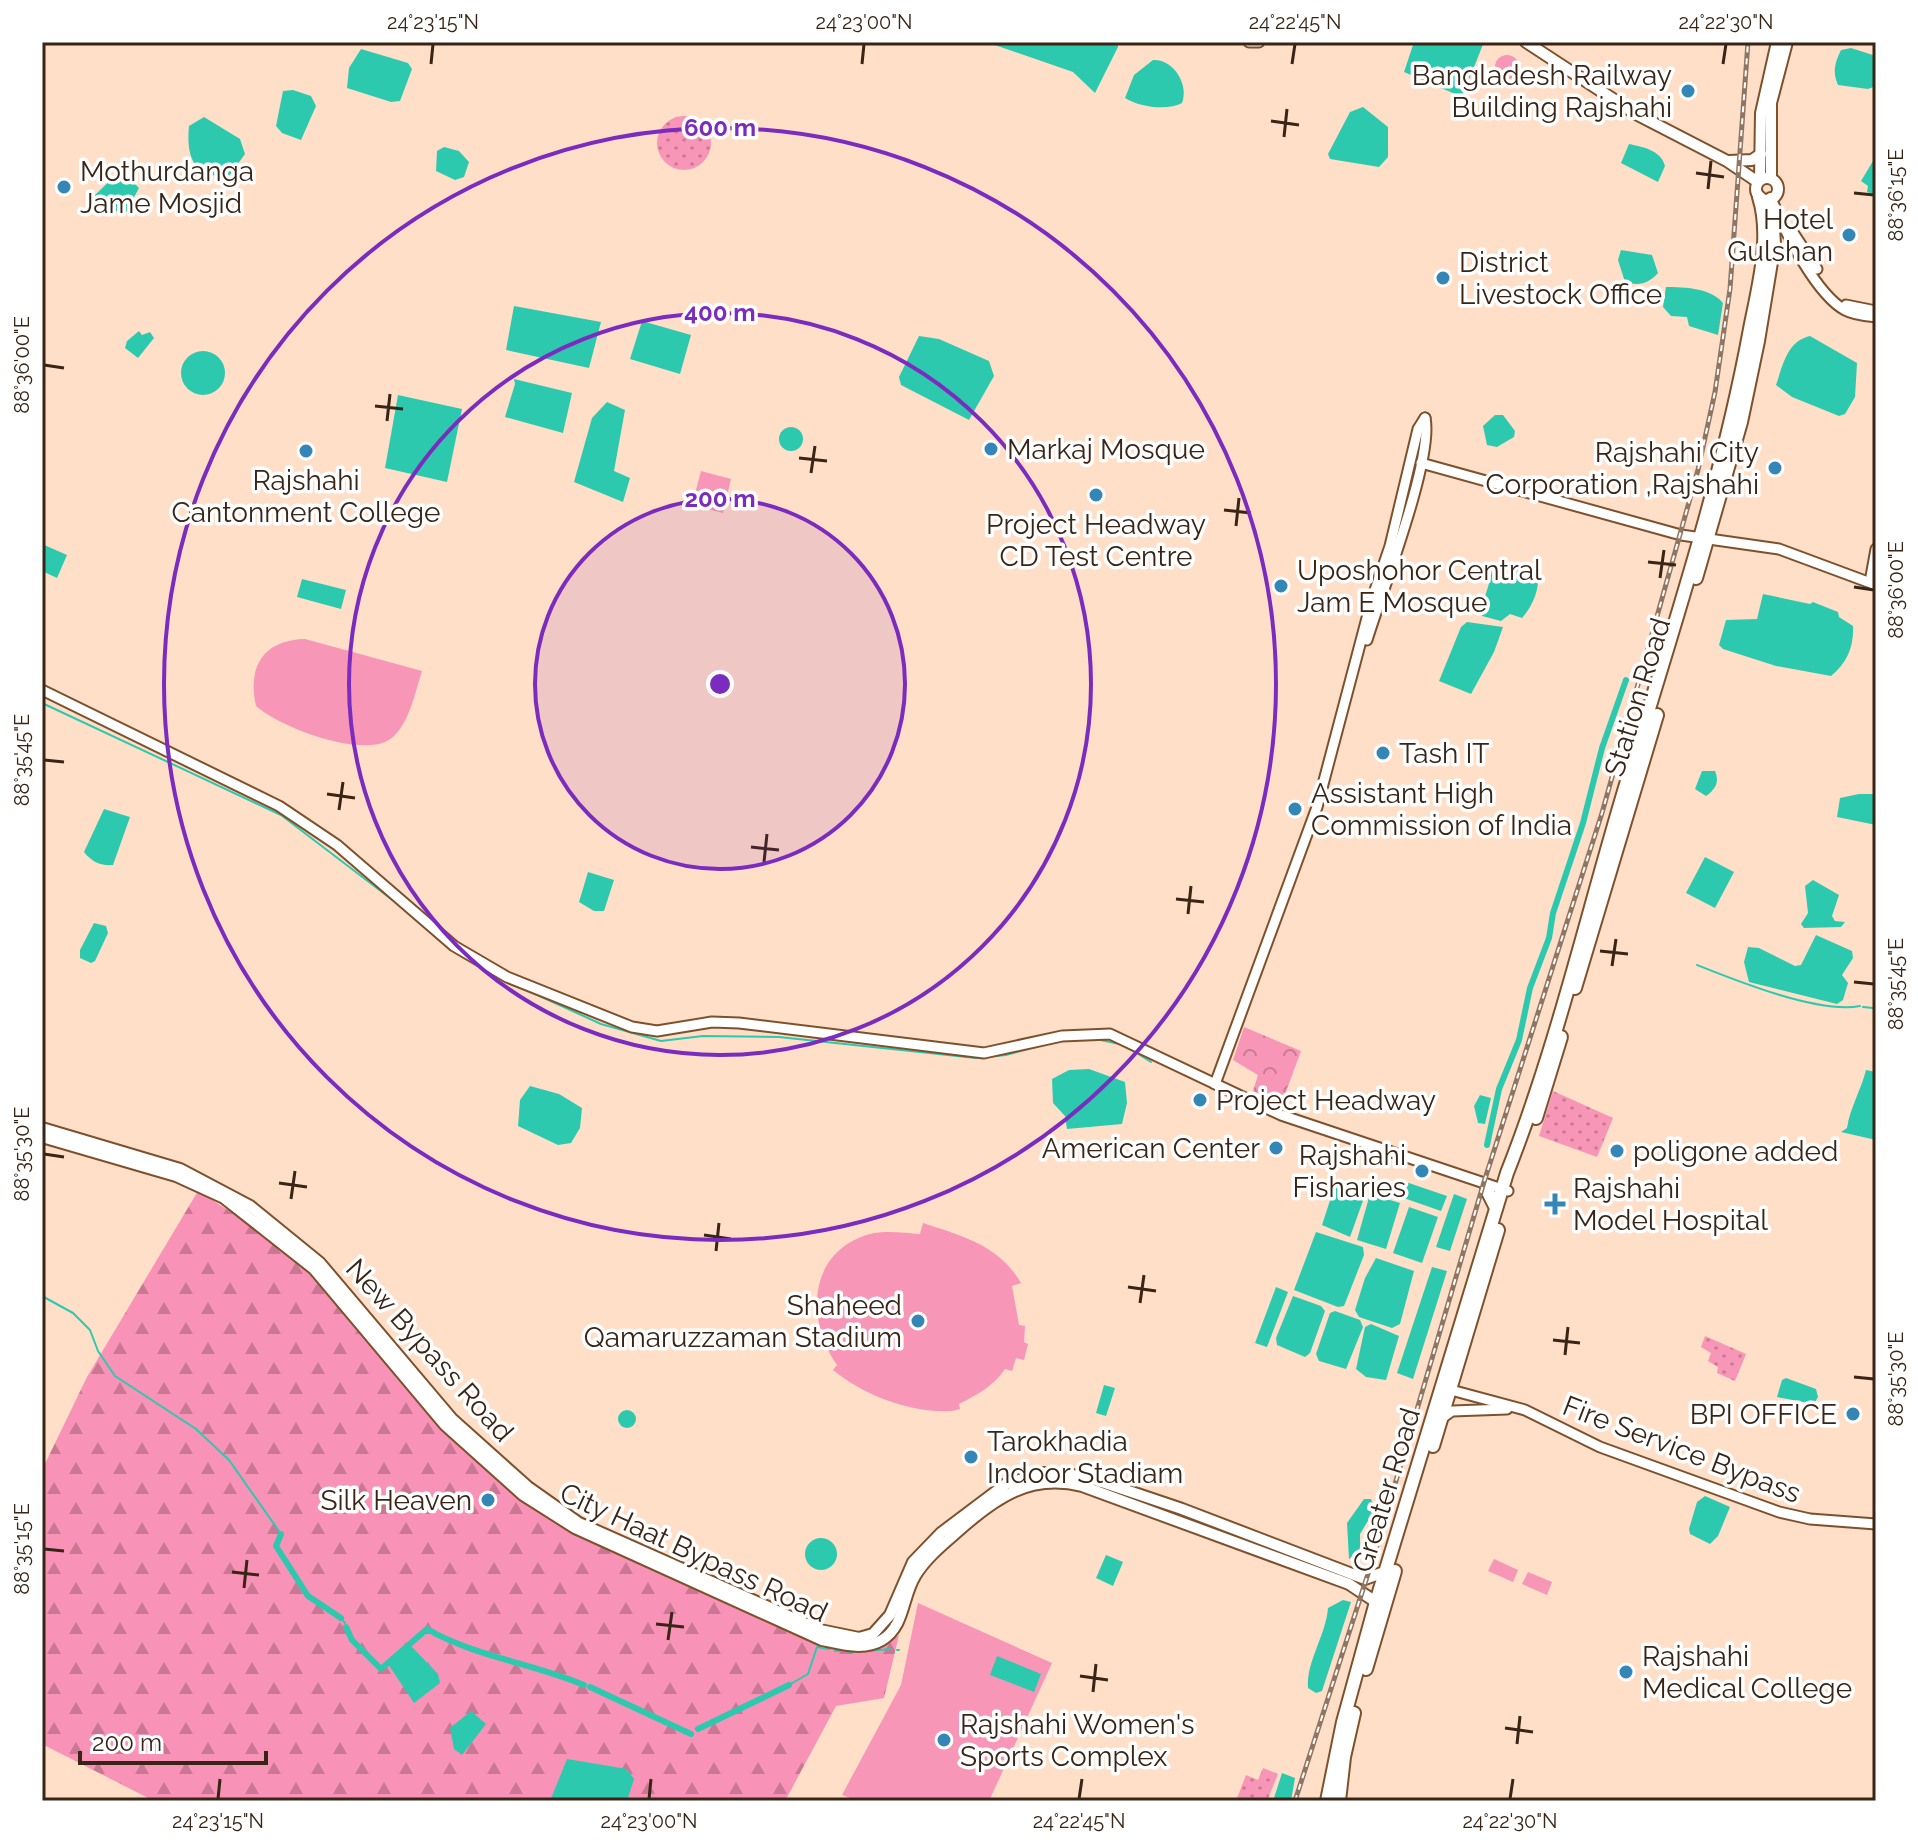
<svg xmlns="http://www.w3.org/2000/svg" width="1918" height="1843" viewBox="0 0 1918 1843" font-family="Raleway,sans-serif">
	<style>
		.grass { fill: url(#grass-dots) }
		.forest { fill: url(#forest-firs) }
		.park { fill: url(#park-crowns) }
		.garden { fill: #f896b7 }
		.water { fill: #2dc9af }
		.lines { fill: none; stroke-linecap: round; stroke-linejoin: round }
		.stream { stroke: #2dc9af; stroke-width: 2 }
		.canal { stroke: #2dc9af; stroke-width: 6 }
		.secondary-casing { stroke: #7e512d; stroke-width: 13 }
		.primary-casing { stroke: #7e512d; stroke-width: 14 }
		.highway-casing { stroke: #7e512d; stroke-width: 16 }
		.secondary { stroke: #fff; stroke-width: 9 }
		.primary { stroke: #fff; stroke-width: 10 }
		.highway { stroke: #fff; stroke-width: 12 }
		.rail-casing { stroke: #8f7663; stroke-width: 5 }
		.rail { stroke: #fff; stroke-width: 2; stroke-dasharray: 6; stroke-linecap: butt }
		.ticks { fill: none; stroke: #392516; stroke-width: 3 }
		.ring { fill: none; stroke: #7b2cbf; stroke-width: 4 }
		.poi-dot { fill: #3386b6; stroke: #fff; stroke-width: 3 }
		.labels { text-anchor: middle; stroke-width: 7; stroke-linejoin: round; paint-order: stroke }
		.poi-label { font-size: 28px; fill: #392516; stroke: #fff; text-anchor: start }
		.street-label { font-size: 28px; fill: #392516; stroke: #fff }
		.centre { fill: #7b2cbf; stroke: #fff; stroke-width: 4 }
		.ring-label { font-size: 24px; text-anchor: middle; font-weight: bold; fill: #7b2cbf; stroke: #fff; stroke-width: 7; stroke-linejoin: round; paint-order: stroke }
		.neatline { fill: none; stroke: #392516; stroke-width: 3 }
		.ticks-label { font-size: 20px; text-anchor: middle; fill: #392516 }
	</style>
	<defs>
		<pattern id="grass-dots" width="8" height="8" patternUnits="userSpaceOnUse" patternTransform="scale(2)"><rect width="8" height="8" fill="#f896b7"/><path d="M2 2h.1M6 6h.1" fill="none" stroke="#ca7a94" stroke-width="1.8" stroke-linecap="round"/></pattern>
		<pattern id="forest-firs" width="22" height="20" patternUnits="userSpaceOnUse" patternTransform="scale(2)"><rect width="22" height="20" fill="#f892b6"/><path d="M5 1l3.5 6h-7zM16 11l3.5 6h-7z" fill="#ca7793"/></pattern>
		<pattern id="park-crowns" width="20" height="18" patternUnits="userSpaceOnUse" patternTransform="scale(2)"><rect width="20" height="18" fill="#f896b7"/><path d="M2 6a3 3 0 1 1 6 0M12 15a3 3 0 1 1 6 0" fill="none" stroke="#ca7a94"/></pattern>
	</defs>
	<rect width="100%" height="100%" fill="#ffdfc8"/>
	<g class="grass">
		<circle cx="684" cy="143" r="27"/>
		<path d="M1553,1091L1613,1118L1597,1157L1539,1136Z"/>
		<path d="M1705,1336L1746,1354L1735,1381L1717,1373L1718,1367L1708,1361L1711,1353L1701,1347Z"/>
		<path d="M1263,1768L1278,1774L1267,1801H1236L1246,1775L1258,1780Z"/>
	</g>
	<path class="forest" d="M198,1191L292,1251L543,1513L808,1639L877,1650L899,1635L884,1698L836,1706L785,1801H154L42,1744V1470L87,1377Z"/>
	<path class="park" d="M1244,1027L1301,1051L1281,1105L1253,1091L1258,1075L1233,1060Z"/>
	<g class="garden">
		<circle cx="1507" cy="67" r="12"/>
		<path d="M701,471L731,479L723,513L692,505Z"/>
		<path d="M305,639L422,671C415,692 408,732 385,742C354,755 280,727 256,706C247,666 264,640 305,639Z"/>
		<path d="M923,1223C962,1236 999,1245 1021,1283L1012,1286L1019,1325L1025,1326L1024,1342L1028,1344L1024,1360L1016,1358L1012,1371L1005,1369C993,1387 976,1395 959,1404L960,1409L952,1411C910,1413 865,1396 833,1370L837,1365C805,1320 808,1251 870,1234C886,1230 904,1233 920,1234Z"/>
		<path d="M1494,1559L1518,1570L1513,1582L1488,1571Z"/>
		<path d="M1528,1572L1552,1582L1547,1595L1522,1584Z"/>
		<path d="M918,1603L1052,1663L989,1801H858L842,1795L901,1685Z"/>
	</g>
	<g class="water">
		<path d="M986,42H1118V47L1095,93L1073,72Z"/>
		<path d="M1414,42H1484L1462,97L1404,72Z"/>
		<path d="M1851,48L1876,56V86L1868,89L1838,85C1832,72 1835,62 1841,50Z"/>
		<path d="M361,49L408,63L412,69L400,101L391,102L347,88L349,68Z"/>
		<path d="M1153,60C1174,59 1189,85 1182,103C1167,111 1139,107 1125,98L1134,75Z"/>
		<path d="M293,90L311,96L316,106L301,140L282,133L276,126L283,91Z"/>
		<path d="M1363,107L1388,127V157L1379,167L1330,159L1328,154L1350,112Z"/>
		<path d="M204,117L240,139L245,154L229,176C193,179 186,156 189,126Z"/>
		<path d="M1629,144C1643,147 1661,150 1665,166L1658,182L1621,163Z"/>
		<path d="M444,147L459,151L469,162L464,177L455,180L436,171L437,151Z"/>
		<path d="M1876,156V195L1867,192L1868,186L1861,181Z"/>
		<path d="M121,170L139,188L124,216L94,196Z"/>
		<path d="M1621,250L1652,255L1658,273C1648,284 1639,286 1625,282L1618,260Z"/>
		<path d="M1666,287C1685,287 1711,288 1723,303L1718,335L1689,326L1687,317L1671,316L1663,307Z"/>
		<path d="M514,306L601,322L589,368L506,350Z"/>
		<path d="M642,321L691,335L680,374L630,359Z"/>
		<path d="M139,331L142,335L150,332L154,338L138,358L125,348L127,341Z"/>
		<path d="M919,336L939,339L989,361L994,376L969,420L901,385L899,377Z"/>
		<path d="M1810,336L1857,363L1855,397L1845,414L1839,416L1792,397L1776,385C1783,365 1787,341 1810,336Z"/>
		<circle cx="203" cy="373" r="22"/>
		<path d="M514,379L572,393L563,433L505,417L515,384Z"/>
		<path d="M398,395L462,409L447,482L385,468Z"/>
		<path d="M607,402L625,410L614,471L630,478L623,502L574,482L592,418Z"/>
		<path d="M1495,415H1503L1515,431L1514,437L1497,447L1487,445L1483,426Z"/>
		<circle cx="791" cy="439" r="12"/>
		<path d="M42,544L67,555L57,578L42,571Z"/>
		<path d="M1501,565L1537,573C1541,588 1532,607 1522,618L1510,614L1501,621L1482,616C1482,598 1490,587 1492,569H1498Z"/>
		<path d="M302,579L346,590L341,609L297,597Z"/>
		<path d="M1763,594L1810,604L1813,602L1838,612L1839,617L1853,626C1854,647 1847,663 1831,676L1776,666L1723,649L1719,645L1726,620L1757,619Z"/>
		<path d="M1467,622L1503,627L1494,652L1471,694L1439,681L1461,627Z"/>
		<path d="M1702,771H1715C1720,782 1715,790 1706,796L1695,789Z"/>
		<path d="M1859,794H1876V825L1837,817L1840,798Z"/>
		<path d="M104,809L130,817L113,865C100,866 92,862 84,852Z"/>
		<path d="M1705,857L1734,872L1715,908L1686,893Z"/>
		<path d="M588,872L614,880L604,911H594L579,902Z"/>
		<path d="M1813,880L1839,895L1832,916L1835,921L1845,922L1841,927L1804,928L1801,924L1808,913L1805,886Z"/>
		<path d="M94,923L106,926L108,933L95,961L91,963L80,958V950Z"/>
		<path d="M1816,935L1852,951L1853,958L1842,975L1848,983L1843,1000L1837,1004L1749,982L1744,962L1748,947L1759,948L1795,966L1801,965Z"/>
		<path d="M1089,1069L1125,1082L1127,1103L1122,1124L1067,1129L1065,1116L1053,1103L1052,1079L1069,1070Z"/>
		<path d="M1866,1070L1876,1072V1140L1841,1132L1847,1128C1850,1108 1861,1090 1866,1070Z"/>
		<path d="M530,1086L559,1094L582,1108L580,1128L571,1143L558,1145L518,1126L520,1100Z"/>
		<path d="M1480,1095L1491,1098L1485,1124L1478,1123L1474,1106Z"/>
		<path d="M1403,1181L1447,1196L1441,1211L1398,1196Z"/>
		<path d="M1336,1182L1365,1195L1350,1237L1322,1225Z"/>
		<path d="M1370,1194L1400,1203L1386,1249L1357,1240Z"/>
		<path d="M1454,1194L1467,1199L1450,1251L1436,1247Z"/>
		<path d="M1409,1207L1438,1217L1422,1263L1393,1253Z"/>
		<path d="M1316,1232L1363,1247L1364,1255L1344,1306L1338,1307L1294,1290Z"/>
		<path d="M1376,1258L1414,1271L1400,1324L1392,1328L1359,1317L1355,1310L1365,1278Z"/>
		<path d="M1432,1267L1447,1271L1413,1379L1397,1373Z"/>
		<path d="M1276,1287L1288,1292L1267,1347L1255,1343Z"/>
		<path d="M1293,1296L1321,1306L1325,1311L1310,1353L1305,1357L1277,1345L1276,1338Z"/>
		<path d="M1335,1311L1360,1320L1363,1327L1346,1369L1319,1361L1316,1354L1330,1313Z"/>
		<path d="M1371,1324L1399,1336L1386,1380L1366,1377L1356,1369L1365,1327Z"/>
		<path d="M1786,1378L1816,1389L1818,1397L1814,1404L1777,1397L1782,1380Z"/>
		<path d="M1104,1385L1115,1388L1106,1416L1096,1413Z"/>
		<circle cx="627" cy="1419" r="9"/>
		<path d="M1705,1496L1730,1507L1718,1536L1710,1544L1690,1534L1689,1529L1697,1502Z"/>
		<path d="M1364,1499H1371L1375,1509L1360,1534V1550L1349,1559L1347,1523Z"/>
		<circle cx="821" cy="1554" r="16"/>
		<path d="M1106,1555L1123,1562L1113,1586L1096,1578Z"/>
		<path d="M1343,1600L1351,1602L1322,1691L1316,1693L1308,1688C1306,1662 1326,1635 1328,1608Z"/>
		<path d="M411,1646L438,1674L440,1683L414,1703L388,1664L395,1655Z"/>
		<path d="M997,1656L1041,1674L1034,1692L990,1675Z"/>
		<path d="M471,1711L486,1724L462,1755L454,1749L450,1728Z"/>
		<path d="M567,1759L627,1769L634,1779L627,1801H550Z"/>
		<path d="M1282,1773L1295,1778L1291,1801H1273Z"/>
	</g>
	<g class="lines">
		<g class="stream">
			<path d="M42,703L281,815L407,911"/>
			<path d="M1697,965C1737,981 1819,1014 1860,1006"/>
			<path d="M522,988L601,1024L661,1041L703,1036L779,1037L976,1058L1006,1055L1050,1043"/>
			<path d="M1863,1007L1873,1008"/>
			<path d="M1096,1039L1124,1045L1151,1062"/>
			<path d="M42,1296L73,1313L90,1330L98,1351L115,1376L196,1429L229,1460L281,1534"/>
			<path d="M341,1618L345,1623"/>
			<path d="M897,1650H899"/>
			<path d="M835,1651H844"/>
			<path d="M866,1651L891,1649"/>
			<path d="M849,1652L862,1651"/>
			<path d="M789,1685L808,1674L817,1647L829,1649"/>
		</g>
		<g class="canal">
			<path d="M1487,1145L1499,1089L1519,1040L1530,988L1549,938L1553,913L1583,823L1602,748L1626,680"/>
			<path d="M281,1534L276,1546L308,1596L341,1618"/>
			<path d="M346,1627L352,1640L381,1669L427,1629C476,1657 532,1663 584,1685"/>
			<path d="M590,1687L691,1734"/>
			<path d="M698,1729L789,1685"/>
		</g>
		<g class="secondary-casing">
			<g id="secondary">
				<path d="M1249,42H1259"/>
				<path d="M1774,205C1786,234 1817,295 1845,310C1854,315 1866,316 1876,317"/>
				<path d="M1792,231L1817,269"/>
				<path d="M1846,305L1876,311"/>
				<path d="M1421,463L1681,535L1779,549L1876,585"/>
				<path d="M1870,582L1876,549"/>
				<path d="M1367,640C1381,594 1434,458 1425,418"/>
				<path d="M42,690L279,806L337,845L454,946L507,977L632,1027L657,1031L712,1022L739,1023L984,1053L1062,1036L1110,1034L1281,1115L1508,1191"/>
				<path d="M1215,1084L1317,807L1372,599L1390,546L1418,429L1425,418"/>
				<path d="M1451,1390L1525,1410L1600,1447L1779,1512L1810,1519L1876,1524"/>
				<path d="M1442,1418L1452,1411L1507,1409"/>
			</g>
		</g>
		<g class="primary-casing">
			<g id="primary">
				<path d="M1526,42L1636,114L1727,161L1758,182"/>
				<path d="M1729,161L1752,160L1761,154"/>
				<circle cx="1767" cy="189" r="11"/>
				<path d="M1771,178V103L1787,42"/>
				<path d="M1760,179L1761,113L1777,42"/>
				<path d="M42,1128L180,1169L250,1206L320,1263L452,1419L528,1487L579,1523L820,1630L859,1638L873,1634L890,1615L913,1562L941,1533L1006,1484L1043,1473L1084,1476L1182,1509L1365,1579L1387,1571"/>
				<path d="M42,1137L176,1176L224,1198L314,1269L445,1425L523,1495L575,1528L822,1640C841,1644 864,1651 882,1640C905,1626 902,1597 915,1576C925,1559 942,1545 957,1532C995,1498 1030,1473 1082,1486L1349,1584L1376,1602"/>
			</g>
		</g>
		<g class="highway-casing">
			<g id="highway">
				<path d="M1696,578L1741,422L1758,341L1774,244L1771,199"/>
				<path d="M1575,988L1657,715"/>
				<path d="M1536,1118L1561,1037"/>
				<path d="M1487,1190L1496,1208"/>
				<path d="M1433,1446L1498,1230"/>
				<path d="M1366,1669L1395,1571"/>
				<path d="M1327,1801L1343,1722L1376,1602L1507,1173C1556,1049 1586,918 1624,791C1670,637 1721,486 1750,329C1758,288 1772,238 1759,197"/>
				<path d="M1339,1801L1344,1757L1354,1713"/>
			</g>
		</g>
		<use href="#secondary" class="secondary"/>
		<use href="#primary" class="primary"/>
		<use href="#highway" class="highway"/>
		<g class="rail-casing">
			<path id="rail" d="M1295,1801L1375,1552L1484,1182L1602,813L1698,470L1715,392L1730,289L1748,42"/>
		</g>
		<use href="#rail" class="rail"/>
	</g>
	<path class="ticks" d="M431,64L433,44M862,64L864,44M1292,64L1295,44M1723,64L1726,44M1271,121L1299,125M1284,137L1287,109M1696,173L1724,177M1708,189L1711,161M1854,193L1874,195M44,365L64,368M375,406L403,409M387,421L390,394M799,458L827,461M811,473L815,446M1224,510L1251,513M1236,526L1239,498M1648,562L1676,565M1660,578L1664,550M1854,587L1874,590M44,760L64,762M327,794L355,798M339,810L343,782M751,847L779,850M764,862L767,834M1176,899L1204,902M1188,914L1191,886M1600,951L1628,954M1612,966L1616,939M1854,982L1874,984M44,1154L64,1157M279,1183L307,1187M291,1199L295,1171M704,1235L731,1239M716,1251L719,1223M1128,1287L1156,1291M1140,1303L1144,1275M1553,1340L1580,1343M1565,1355L1568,1327M1854,1377L1874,1379M44,1549L64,1551M232,1572L259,1575M244,1588L247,1560M656,1624L684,1627M668,1640L672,1612M1080,1676L1108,1680M1093,1692L1096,1664M1505,1728L1533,1732M1517,1744L1520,1716M218,1799L220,1779M649,1799L651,1779M1079,1799L1082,1779M1510,1799L1513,1779"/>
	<circle cx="720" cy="684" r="185" fill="#7b2cbf" fill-opacity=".12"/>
	<g class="ring">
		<circle cx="720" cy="684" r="185"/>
		<circle cx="720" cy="684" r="371"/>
		<circle cx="720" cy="684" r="556"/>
	</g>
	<g class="poi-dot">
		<circle cx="1688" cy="91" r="8"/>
		<circle cx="64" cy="187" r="8"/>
		<circle cx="1849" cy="235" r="8"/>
		<circle cx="1443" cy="278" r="8"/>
		<circle cx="991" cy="449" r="8"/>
		<circle cx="306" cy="451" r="8"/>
		<circle cx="1775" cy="468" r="8"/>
		<circle cx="1096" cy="495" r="8"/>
		<circle cx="1281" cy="586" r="8"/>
		<circle cx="1383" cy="753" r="8"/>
		<circle cx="1295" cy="809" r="8"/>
		<circle cx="1200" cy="1100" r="8"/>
		<circle cx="1276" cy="1148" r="8"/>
		<circle cx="1617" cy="1151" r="8"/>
		<circle cx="1422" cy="1171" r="8"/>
		<path d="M1551 1192h8v8h8v8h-8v8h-8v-8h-8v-8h8z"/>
		<circle cx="918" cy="1321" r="8"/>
		<circle cx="1853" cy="1414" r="8"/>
		<circle cx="971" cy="1457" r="8"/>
		<circle cx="488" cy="1500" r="8"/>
		<circle cx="1626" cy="1672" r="8"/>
		<circle cx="944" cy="1740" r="8"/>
	</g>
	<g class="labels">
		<g class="poi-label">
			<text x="1672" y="85" text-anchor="end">Bangladesh Railway<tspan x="1672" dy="32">Building Rajshahi</tspan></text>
			<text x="80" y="181">Mothurdanga<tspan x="80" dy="32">Jame Mosjid</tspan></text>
			<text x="1833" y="229" text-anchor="end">Hotel<tspan x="1833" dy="32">Gulshan</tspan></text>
			<text x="1459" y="272">District<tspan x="1459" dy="32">Livestock Office</tspan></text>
			<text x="1007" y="459">Markaj Mosque</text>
			<text x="1759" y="462" text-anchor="end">Rajshahi City<tspan x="1759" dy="32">Corporation ,Rajshahi</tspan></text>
			<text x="306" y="490" text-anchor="middle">Rajshahi<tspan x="306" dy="32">Cantonment College</tspan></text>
			<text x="1096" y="534" text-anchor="middle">Project Headway<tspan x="1096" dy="32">CD Test Centre</tspan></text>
			<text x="1297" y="580">Uposhohor Central<tspan x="1297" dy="32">Jam E Mosque</tspan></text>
			<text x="1399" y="763">Tash IT</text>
			<text x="1311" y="803">Assistant High<tspan x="1311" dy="32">Commission of India</tspan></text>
			<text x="1216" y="1110">Project Headway</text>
			<text x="1260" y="1158" text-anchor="end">American Center</text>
			<text x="1633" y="1161">poligone added</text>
			<text x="1406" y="1165" text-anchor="end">Rajshahi<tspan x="1406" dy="32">Fisharies</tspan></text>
			<text x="1573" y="1198">Rajshahi<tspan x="1573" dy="32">Model Hospital</tspan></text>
			<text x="902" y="1315" text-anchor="end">Shaheed<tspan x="902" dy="32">Qamaruzzaman Stadium</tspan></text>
			<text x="1837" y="1424" text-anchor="end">BPI OFFICE</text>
			<text x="987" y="1451">Tarokhadia<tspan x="987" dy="32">Indoor Stadiam</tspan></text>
			<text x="472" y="1510" text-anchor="end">Silk Heaven</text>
			<text x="1642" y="1666">Rajshahi<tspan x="1642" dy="32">Medical College</tspan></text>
			<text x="960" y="1734">Rajshahi Women's<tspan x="960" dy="32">Sports Complex</tspan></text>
		</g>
		<g class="street-label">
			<text transform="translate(1637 697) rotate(-73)" y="10">Station Road</text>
			<text transform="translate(430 1350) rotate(48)" y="10">New Bypass Road</text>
			<text transform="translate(1682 1449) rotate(21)" y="10">Fire Service Bypass</text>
			<text transform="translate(1386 1490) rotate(-73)" y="10">Greater Road</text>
			<text transform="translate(694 1552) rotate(25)" y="10">City Haat Bypass Road</text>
		</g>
	</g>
	<circle cx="720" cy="684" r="12" class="centre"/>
	<g class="ring-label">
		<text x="720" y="136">600 m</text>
		<text x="720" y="321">400 m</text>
		<text x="720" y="507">200 m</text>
	</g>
	<rect width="1918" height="1843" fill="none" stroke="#ffffff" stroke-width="88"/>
	<path d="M80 1751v12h186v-12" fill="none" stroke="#392516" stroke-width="4"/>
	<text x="92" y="1751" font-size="24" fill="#392516" stroke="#ffffff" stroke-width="6" paint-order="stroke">200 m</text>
	<rect x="44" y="44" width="1830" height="1755" class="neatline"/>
	<g class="ticks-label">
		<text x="433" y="29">24°23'15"N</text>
		<text x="864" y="29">24°23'00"N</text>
		<text x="1295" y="29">24°22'45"N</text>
		<text x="1726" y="29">24°22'30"N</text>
		<text transform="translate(1896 195) rotate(-90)" y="7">88°36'15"E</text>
		<text transform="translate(22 365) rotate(-90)" y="7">88°36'00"E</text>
		<text transform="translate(1896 590) rotate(-90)" y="7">88°36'00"E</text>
		<text transform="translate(22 760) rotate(-90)" y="7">88°35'45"E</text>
		<text transform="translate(1896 984) rotate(-90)" y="7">88°35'45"E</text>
		<text transform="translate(22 1154) rotate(-90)" y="7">88°35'30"E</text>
		<text transform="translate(1896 1379) rotate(-90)" y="7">88°35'30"E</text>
		<text transform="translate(22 1549) rotate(-90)" y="7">88°35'15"E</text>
		<text x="218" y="1828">24°23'15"N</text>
		<text x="649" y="1828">24°23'00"N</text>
		<text x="1079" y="1828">24°22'45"N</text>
		<text x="1510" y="1828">24°22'30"N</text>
	</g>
</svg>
